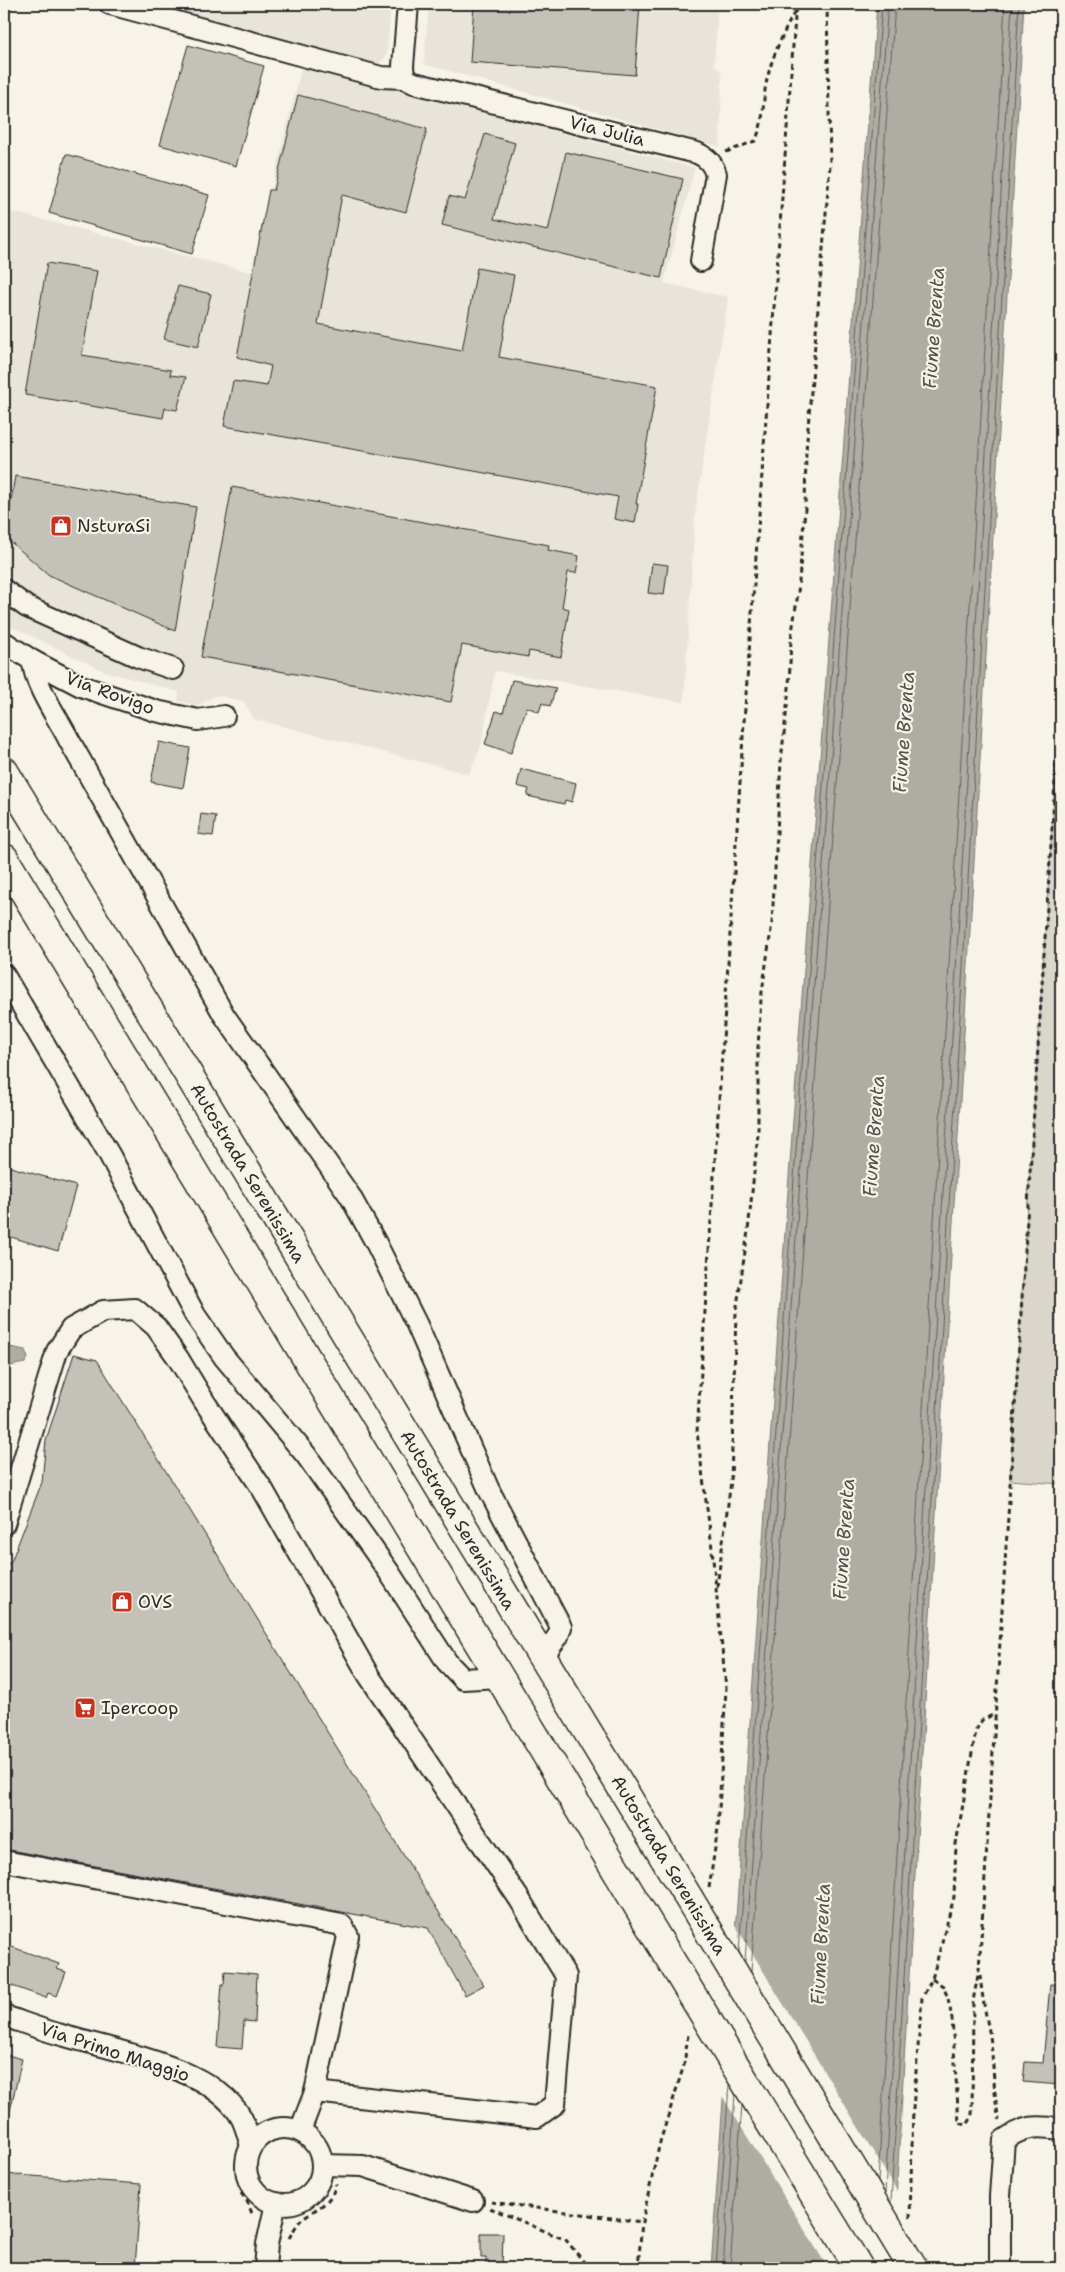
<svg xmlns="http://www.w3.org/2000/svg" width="1065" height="2272" viewBox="0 0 1065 2272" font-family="'Shantell Sans',sans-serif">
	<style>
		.built { fill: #e8e4da }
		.green { fill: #dad6cc; stroke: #82807c }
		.water { fill: #afaca4; stroke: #7a7874 }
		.pier { fill: #f7f3e8 }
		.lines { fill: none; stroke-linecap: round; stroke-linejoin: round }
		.shore { stroke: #605f5b; stroke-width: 1 }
		.building { fill: #c4c1b9; stroke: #2b2b2b }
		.minor-casing { stroke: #2b2b2b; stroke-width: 24 }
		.highway-casing { stroke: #2b2b2b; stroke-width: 31 }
		.path { stroke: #2b2b2b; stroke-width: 3; stroke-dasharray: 5 4; stroke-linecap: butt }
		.minor { stroke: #f7f3e8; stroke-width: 20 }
		.highway { stroke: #f7f3e8; stroke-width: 28 }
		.highway-bridge-casing { stroke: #2b2b2b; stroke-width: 31; stroke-linecap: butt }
		.highway-bridge { stroke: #f7f3e8; stroke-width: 28 }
		.labels { text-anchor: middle; stroke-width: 4.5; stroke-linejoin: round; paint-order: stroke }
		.street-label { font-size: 18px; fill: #2b2b2b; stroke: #f7f3e8 }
		.poi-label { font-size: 18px; fill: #2b2b2b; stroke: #f7f3e8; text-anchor: start }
		.water-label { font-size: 19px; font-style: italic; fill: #53524f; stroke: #f7f3e8 }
	</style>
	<rect width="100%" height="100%" fill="#f7f3e8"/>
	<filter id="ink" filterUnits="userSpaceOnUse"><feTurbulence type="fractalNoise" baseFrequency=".02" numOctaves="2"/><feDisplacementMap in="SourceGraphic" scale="10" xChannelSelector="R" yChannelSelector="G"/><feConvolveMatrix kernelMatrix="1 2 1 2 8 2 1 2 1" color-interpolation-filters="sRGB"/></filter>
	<g filter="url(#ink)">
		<g class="built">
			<path d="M135,4H391L387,55L379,64L367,65Z"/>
			<path d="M429,4H718L714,64L722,73L720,147L424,64Z"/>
			<path d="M302,65L695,168L664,283L728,297L695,514L684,702L495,671L481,746L469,774L254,719L244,702L217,695L197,706L178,701L179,692L104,671L4,623V210L251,272Z"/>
		</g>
		<path class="green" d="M1061,688V1484L1010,1480Z"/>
		<g class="water">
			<path d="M877,4H1024L892,2268H711L800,1023Z"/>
			<path d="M10,1347L25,1350L28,1358L25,1363L4,1367V1349Z"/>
		</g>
		<path class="pier" d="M734,1923L899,2194L894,2268H828L721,2094Z"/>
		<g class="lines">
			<g class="shore">
				<path d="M739,1952L805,1024L882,4"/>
				<path d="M745,1961L811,1024L888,4"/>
				<path d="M751,1972L819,1025L895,4"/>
				<path d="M878,2182L1005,4"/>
				<path d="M885,2193L1012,4"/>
				<path d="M891,2202L1019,4"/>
				<path d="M716,2268L729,2085"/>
				<path d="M723,2268L735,2094"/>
				<path d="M730,2268L742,2105"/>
			</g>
		</g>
		<g class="building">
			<path d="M474,4H640L635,75L470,62Z"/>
			<path d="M188,45L264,66L236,166L160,145Z"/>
			<path d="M298,95L427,129L406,212L342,195L318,324L462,351L477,268L514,275L499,357L657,386L636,504H638L635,523L614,519L618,497L224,426L233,381L267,386L271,366L237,357L269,190H274Z"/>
			<path d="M485,134L515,143L494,219L548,231L566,152L683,179L661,278L442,225L449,196L465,200Z"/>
			<path d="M66,154L209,195L192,254L49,213Z"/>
			<path d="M47,263L97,271L82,355L171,370L170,375L186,377L177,410L165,408L163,418L25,395Z"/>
			<path d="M178,286L211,294L198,347L164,339Z"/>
			<path d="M15,476L196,507L175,631L49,575L5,537Z"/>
			<path d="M232,487L549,545L548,550L579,556L576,573L568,572L562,607L569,609L561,657L529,651L528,657L462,645L451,702L201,657Z"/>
			<path d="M652,563L668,565L664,595L648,593Z"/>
			<path d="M512,680L556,688L550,706L542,703L539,712L527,707L511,753L485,744L496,711L503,713Z"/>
			<path d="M159,742L190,748L183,788L151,782Z"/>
			<path d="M521,769L576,783L572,802L565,800L564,804L527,796L529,789L517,786Z"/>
			<path d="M201,814L216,816L213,836L198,834Z"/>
			<path d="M4,1165L76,1186L58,1251L4,1235Z"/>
			<path d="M74,1354L97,1360L484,1985L465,1995L428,1928L4,1849V1566L11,1562L42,1482L46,1440Z"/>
			<path d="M4,1944L59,1964L57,1969L66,1972L57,1996L48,1993L46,1998L4,1983Z"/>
			<path d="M225,1971L257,1974L255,2022L244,2021L242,2049L217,2047L222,1984H224Z"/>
			<path d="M1050,1984L1061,1985V2085L1023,2082L1025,2062L1043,2063Z"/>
			<path d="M4,2054L22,2059L10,2111L4,2110Z"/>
			<path d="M4,2174L141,2184L135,2268H4Z"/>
			<path d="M481,2233H503L502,2268H486V2258H481Z"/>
		</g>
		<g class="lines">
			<g class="minor-casing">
				<g id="minor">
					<path d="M110,4L381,77L404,78L414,83L697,153C708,158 712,163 716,174L701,261"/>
					<path d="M404,78L403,66L408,4"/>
					<path d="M4,590L27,607L138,657L173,669"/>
					<path d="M4,642L33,661L81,686L156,711L198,720L224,716"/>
					<path d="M33,661C34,685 58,718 69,740L224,1015L350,1196L376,1243L417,1325L489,1490L561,1627L558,1636L542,1658"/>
					<path d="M4,975L109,1154L195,1315L224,1357L306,1455L389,1572L447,1662L463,1679L500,1677"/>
					<path d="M4,1524L57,1351L71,1329L103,1311L135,1309L156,1327L178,1358L204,1401L263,1490L369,1676L520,1900L566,1976L555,2104L537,2117L315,2092"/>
					<path d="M4,1861L342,1925L348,1936L315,2092L300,2131"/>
					<path d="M4,2016C22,2022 40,2029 58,2034C110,2050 212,2066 241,2117C246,2126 248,2137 251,2146"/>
					<circle cx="284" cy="2166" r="38"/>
					<path d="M323,2165L363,2166L473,2201"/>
					<path d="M265,2268L267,2244L276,2203"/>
					<path d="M1000,2268V2196L1004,2140C1025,2125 1037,2126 1061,2129"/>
				</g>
			</g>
			<g class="highway-casing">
				<g id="highway">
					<path d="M4,771L665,1859"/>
					<path d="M4,858L659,1941"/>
				</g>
			</g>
			<g class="path">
				<path d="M726,152L755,141C765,121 762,105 766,84C771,58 783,34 795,11"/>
				<path d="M717,1587L731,1481L736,1313L748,1231L758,1134V1047L761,999L772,923L781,761L789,688L791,639L798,593L805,509L806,451L830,165L827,4"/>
				<path d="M709,1888L718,1828L726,1688L711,1539L697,1432L744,722L796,4"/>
				<path d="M980,1975C982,1996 986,2016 990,2036C994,2064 993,2091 999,2120"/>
				<path d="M932,1979L943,1986L948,1998L952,2019L959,2123L967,2125L972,2117L973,2001L979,1970L1061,688"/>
				<path d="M241,2193L247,2201L253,2216"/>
				<path d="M491,2202L642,2222"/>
				<path d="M490,2208L566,2240L583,2261V2268"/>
				<path d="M910,2218L913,2109L922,1998L932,1979L954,1897L956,1844L976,1730L982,1720L995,1714"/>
				<path d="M289,2238C293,2232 297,2223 303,2218C317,2207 331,2205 336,2184"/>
				<path d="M638,2268L642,2222L660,2142L684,2065L688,2035"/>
			</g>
			<use href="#minor" class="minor"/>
			<use href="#highway" class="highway"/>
			<g class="highway-bridge-casing">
				<g id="highway-bridge">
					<path d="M665,1859L913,2268"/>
					<path d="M659,1941L859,2268"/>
				</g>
			</g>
			<use href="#highway-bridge" class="highway-bridge"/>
		</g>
	</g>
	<defs>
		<g id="shop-square" transform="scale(1.125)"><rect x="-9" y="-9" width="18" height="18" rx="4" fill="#c8321e" stroke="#f7f3e8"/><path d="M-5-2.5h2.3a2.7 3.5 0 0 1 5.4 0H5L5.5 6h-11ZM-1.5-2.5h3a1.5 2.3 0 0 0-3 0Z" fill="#fff"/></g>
		<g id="supermarket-square" transform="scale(1.125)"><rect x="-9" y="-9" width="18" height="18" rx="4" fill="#c8321e" stroke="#f7f3e8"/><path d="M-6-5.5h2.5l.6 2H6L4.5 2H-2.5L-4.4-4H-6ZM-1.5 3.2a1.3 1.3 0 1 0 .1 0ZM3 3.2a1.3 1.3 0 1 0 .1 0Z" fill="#fff"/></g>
	</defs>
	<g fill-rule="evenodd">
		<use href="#shop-square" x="61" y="526"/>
		<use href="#shop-square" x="122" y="1602"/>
		<use href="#supermarket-square" x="85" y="1708"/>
	</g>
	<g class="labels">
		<g class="street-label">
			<text transform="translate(607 131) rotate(14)" y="6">Via Julia</text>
			<text transform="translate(110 693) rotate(20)" y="6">Via Rovigo</text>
			<text transform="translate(248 1173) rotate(59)" y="6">Autostrada Serenissima</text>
			<text transform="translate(458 1520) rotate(59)" y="6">Autostrada Serenissima</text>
			<text transform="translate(669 1865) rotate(59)" y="6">Autostrada Serenissima</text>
			<text transform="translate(115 2052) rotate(18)" y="6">Via Primo Maggio</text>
		</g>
		<g class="poi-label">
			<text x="77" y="532">NsturaSi</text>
			<text x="138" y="1608">OVS</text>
			<text x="101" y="1714">Ipercoop</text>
		</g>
		<g class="water-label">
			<text transform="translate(933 328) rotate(-86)" y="7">Fiume Brenta</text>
			<text transform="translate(903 732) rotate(-86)" y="7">Fiume Brenta</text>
			<text transform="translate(873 1136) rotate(-86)" y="7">Fiume Brenta</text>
			<text transform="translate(843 1539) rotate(-86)" y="7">Fiume Brenta</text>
			<text transform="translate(820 1944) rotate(-87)" y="7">Fiume Brenta</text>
		</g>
	</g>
	<rect width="1065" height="2272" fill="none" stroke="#f7f3e8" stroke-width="20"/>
	<rect x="10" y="10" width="1045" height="2252" fill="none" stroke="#2b2b2b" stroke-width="2" filter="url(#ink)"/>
</svg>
